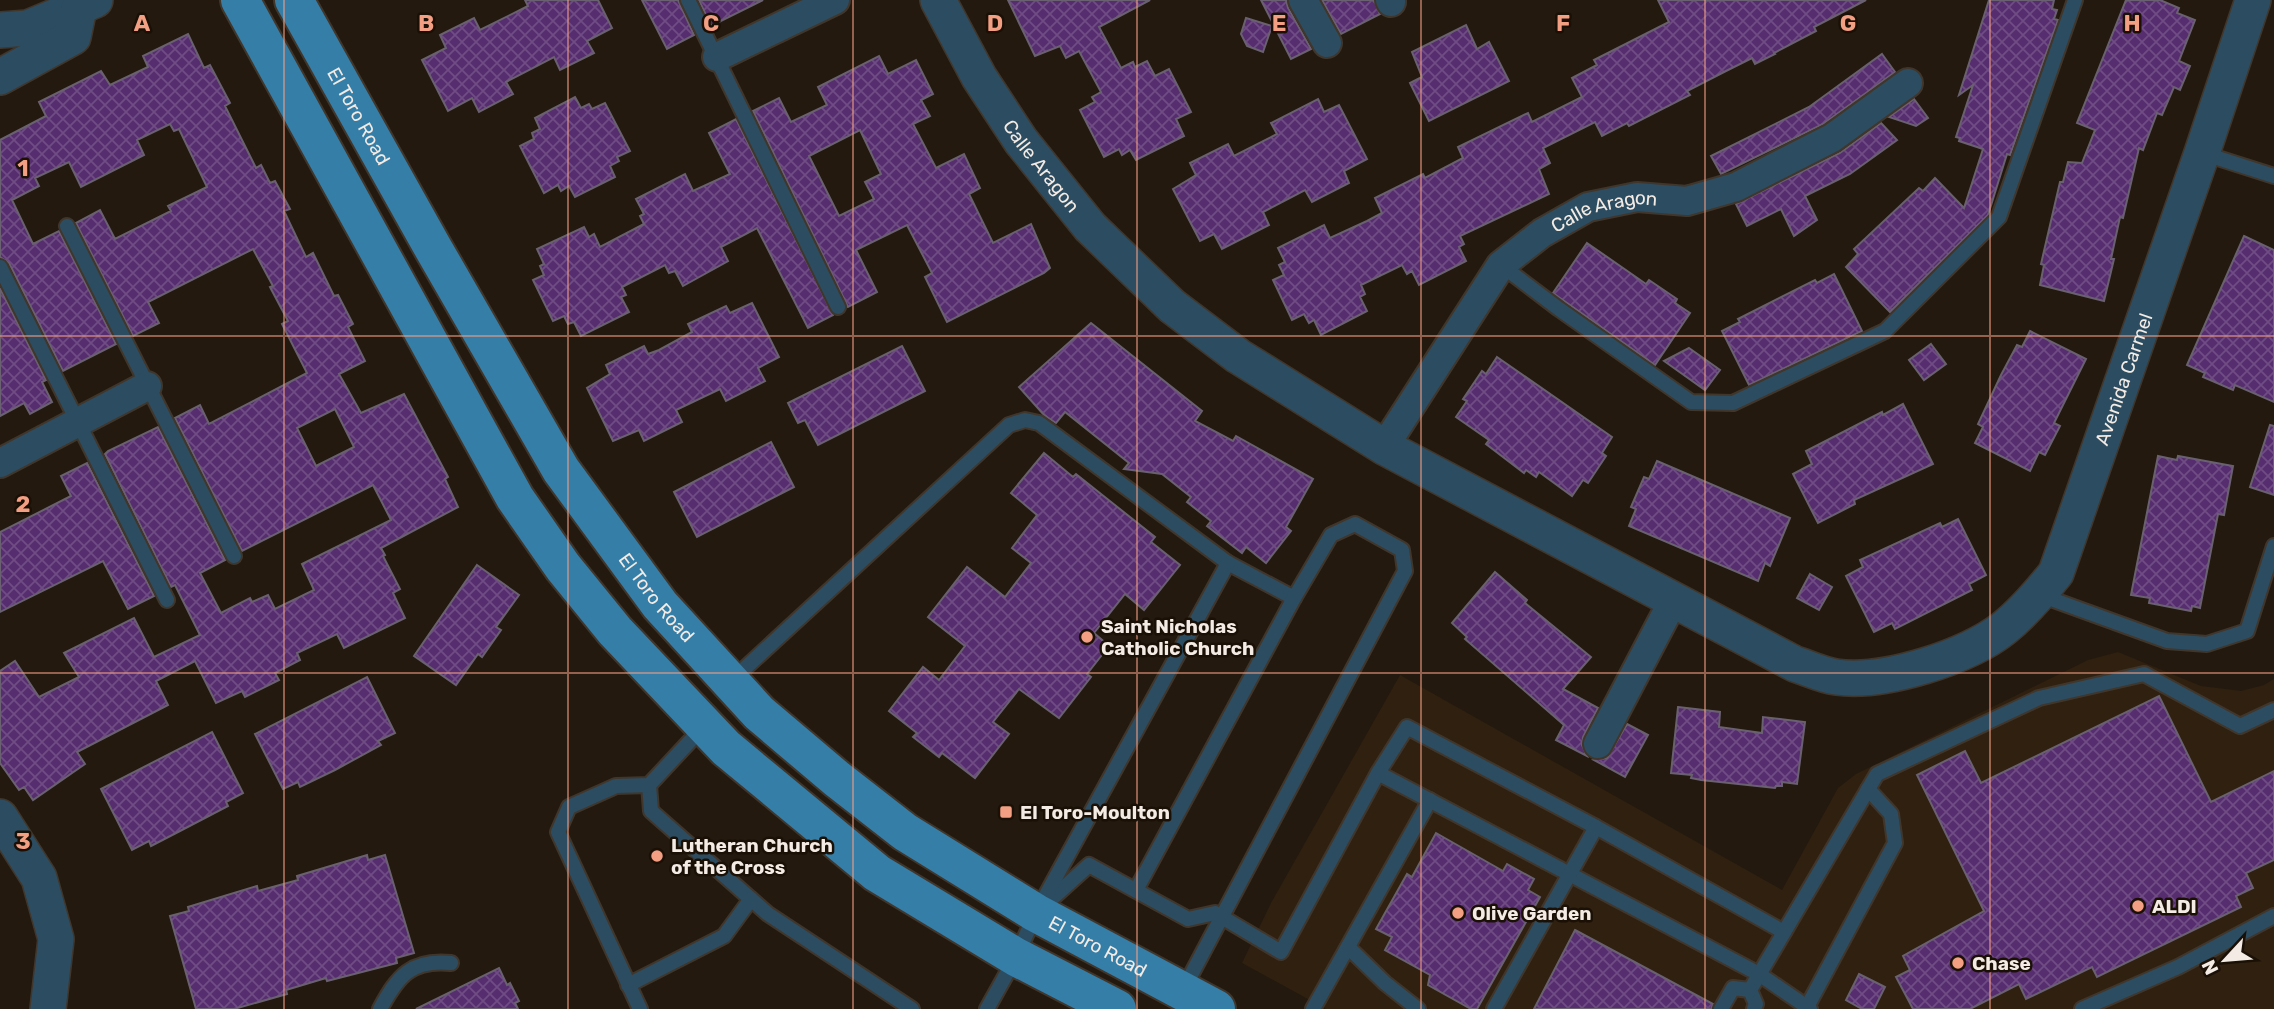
<svg xmlns="http://www.w3.org/2000/svg" width="2274" height="1009" viewBox="0 0 2274 1009" font-family="Rubik,sans-serif">
	<style>
		.built { fill: #2f2010 }
		.building { fill: url(#building-cross-hatch); stroke: #6a6170; stroke-width: 2; fill-rule: evenodd }
		.lines { fill: none; stroke-linecap: round; stroke-linejoin: round }
		.service-casing { stroke: #40362c; stroke-width: 18 }
		.minor-casing { stroke: #40362c; stroke-width: 32 }
		.tertiary-casing { stroke: #40362c; stroke-width: 38 }
		.primary-casing { stroke: #40362c; stroke-width: 42 }
		.service { stroke: #2c4d61; stroke-width: 14 }
		.minor { stroke: #2c4d61; stroke-width: 28 }
		.tertiary { stroke: #2c4d61; stroke-width: 35 }
		.primary { stroke: #347ea8; stroke-width: 38 }
		.grid { fill: none; stroke: #f39f83; stroke-width: 2; stroke-opacity: 0.55 }
		.poi-dot { fill: #f39f83; stroke: #1a1006; stroke-width: 2.5 }
		.labels { text-anchor: middle; stroke-width: 5; stroke-linejoin: round; paint-order: stroke }
		.street-label { font-size: 19px; fill: #f3ebe4; stroke: #1a1006 }
		.poi-label { font-size: 19px; font-weight: bold; fill: #f3ebe4; stroke: #1a1006; text-anchor: start }
		.grid-label { font-size: 23px; text-anchor: middle; font-weight: bold; fill: #f39f83; stroke: #1a1006; stroke-width: 5; stroke-linejoin: round; paint-order: stroke }
	</style>
	<defs>
		<pattern id="building-cross-hatch" width="8" height="8" patternUnits="userSpaceOnUse" patternTransform="scale(1.75)"><rect width="8" height="8" fill="#562d6f"/><path d="M0 0l8 8M0 8l8-8" fill="none" stroke="#6f4c83"/></pattern>
	</defs>
	<rect width="100%" height="100%" fill="#23190e"/>
	<path class="built" d="M2118,652L2201,686L2241,691L2264,685L2274,679V1009H1326L1242,963L1271,903L1400,675L1782,890L1838,788L1856,774L2088,660Z"/>
	<g class="building">
		<path d="M525,0H598L612,28L587,41L594,53L560,70L554,57L506,82L513,94L479,112L472,98L448,111L422,60L446,48L440,35L474,18L480,30L528,6Z"/>
		<path d="M642,0H678L694,35L667,49Z"/>
		<path d="M699,0H763L711,26Z"/>
		<path d="M1008,0H1150L1099,27L1121,68L1133,62L1135,67L1147,61L1155,76L1169,69L1191,112L1176,119L1184,136L1136,160L1130,150L1122,155L1119,149L1104,157L1080,110L1095,102L1092,97L1101,92L1079,51L1066,58L1060,46L1035,56Z"/>
		<path d="M1261,0H1286L1288,8L1311,49L1291,59Z"/>
		<path d="M1322,0H1374L1380,14L1341,34Z"/>
		<path d="M1658,0H1866L1814,27L1816,31L1774,53L1775,54L1755,64L1752,58L1726,71L1687,91L1690,95L1629,126L1627,123L1602,136L1595,122L1543,148L1550,163L1539,169L1549,194L1460,236L1464,244L1459,247L1466,261L1419,285L1412,271L1407,274L1402,265L1361,285L1365,294L1360,297L1367,311L1321,335L1314,320L1309,323L1304,314L1292,320L1273,280L1284,275L1279,265L1285,262L1278,248L1324,225L1330,238L1367,221L1382,213L1375,198L1423,174L1425,178L1463,158L1458,147L1528,113L1532,122L1582,97L1572,78L1597,65L1594,60L1669,22Z"/>
		<path d="M1989,0H2054L2052,9L2057,10L2054,19L2058,20L2010,155L2007,154L1988,215L1890,312L1846,267L1858,254L1854,249L1919,188L1923,191L1935,178L1964,208L1983,149L1959,141L1960,138L1956,137L1973,85L1959,95Z"/>
		<path d="M2126,0H2160L2179,8L2177,13L2195,20L2179,61L2190,66L2180,90L2174,87L2162,115L2157,113L2143,150L2139,148L2123,218L2120,217L2111,259H2114L2104,301L2040,285L2044,265L2041,264L2060,182H2063L2068,162L2082,163L2095,130L2077,123Z"/>
		<path d="M1246,18L1272,26L1263,52L1247,46L1241,34Z"/>
		<path d="M1466,25L1477,49L1489,42L1509,81L1429,121L1410,83L1422,77L1412,52Z"/>
		<path d="M188,34L204,68L210,65L230,103L225,106L256,168L261,165L270,183L275,181L290,209L284,211L306,257L313,253L334,296L338,295L353,324L348,327L365,361L339,374L361,413L404,394L448,477L445,479L458,507L381,548L385,555L383,556L400,589L393,593L405,618L344,648L337,634L297,653L300,660L275,673L279,680L245,697L242,691L216,703L195,661L156,681L168,705L77,752L85,764L33,800L24,787L19,790L0,763V671L15,661L39,697L79,677L64,653L134,618L154,657L200,635L175,585L171,587L105,454L108,451L158,427L225,560L200,573L221,613L250,598L252,602L268,595L275,609L314,590L302,564L391,520L373,485L242,551L175,418L200,405L209,424L307,373L282,324L288,321L270,287L273,286L253,249L148,302L159,323L133,336L76,223L100,210L115,239L171,211L168,206L207,187L179,129L174,131L170,124L137,140L144,155L81,187L69,162L35,178L39,186L12,200L33,244L59,231L116,344L63,371L9,263L0,257V140L46,116L39,102L101,71L110,85L148,67L143,56ZM335,409L354,447L316,466L297,428Z"/>
		<path d="M1882,54L1895,72L1823,124L1721,174L1711,156L1809,107Z"/>
		<path d="M879,56L888,74L916,60L933,94L921,100L930,116L913,124L936,168L964,154L980,188L969,194L993,243L1031,224L1050,268L1044,273L947,322L925,277L932,273L907,225L856,250L877,292L848,307L753,111L779,98L791,122L827,105L818,87ZM860,130L881,174L865,182L874,199L839,216L809,156Z"/>
		<path d="M575,97L581,108L589,104L592,109L605,103L630,151L617,157L619,161L610,166L615,177L575,197L569,186L561,191L558,185L544,193L520,146L534,139L532,133L540,129L535,118Z"/>
		<path d="M1318,99L1324,112L1339,105L1367,159L1344,171L1349,183L1312,202L1305,190L1263,212L1269,225L1222,249L1214,234L1200,241L1173,189L1196,175L1190,163L1228,144L1234,156L1277,134L1271,123Z"/>
		<path d="M1914,99L1928,118L1916,126L1889,117Z"/>
		<path d="M736,119L833,315L808,328L757,228L721,247L728,261L683,286L675,271L669,273L665,265L622,287L626,295L621,297L629,312L581,336L574,322L568,324L564,316L553,321L533,280L544,275L540,266L544,264L537,249L584,227L589,237L594,234L600,247L644,224L640,216L644,214L636,199L685,174L693,191L730,174L709,133Z"/>
		<path d="M1881,123L1897,140L1850,174L1805,196L1817,220L1794,236L1781,209L1747,226L1736,204L1840,153Z"/>
		<path d="M2244,236L2274,250V402L2235,385L2233,390L2203,377L2205,373L2187,365Z"/>
		<path d="M1587,243L1646,284L1649,280L1677,299L1675,303L1690,313L1655,365L1553,293Z"/>
		<path d="M1834,274L1862,331L1749,385L1722,331L1740,322L1738,319L1815,280L1817,283Z"/>
		<path d="M0,288L46,380L42,382L52,402L30,414L24,403L0,416Z"/>
		<path d="M752,303L779,357L758,368L765,381L726,401L720,389L676,410L682,422L644,441L639,430L613,441L587,388L610,374L606,365L644,346L648,354L659,350L692,332L688,324L726,306L730,313Z"/>
		<path d="M1091,323L1202,411L1195,421L1233,441L1236,436L1313,479L1286,527L1291,531L1266,563L1246,547L1242,553L1207,526L1211,521L1187,502L1191,497L1162,474L1124,469L1129,463L1065,412L1056,423L1044,415L1019,387Z"/>
		<path d="M2030,331L2086,359L2054,423L2060,426L2045,455L2039,452L2030,471L1975,443L1983,427L1978,424L2001,375L2017,345L2022,347Z"/>
		<path d="M1931,344L1946,364L1924,380L1909,360Z"/>
		<path d="M902,346L925,391L818,445L805,420L798,423L788,403Z"/>
		<path d="M1689,348L1720,370L1705,390L1664,361Z"/>
		<path d="M1497,357L1612,437L1602,453L1606,456L1588,483L1583,480L1572,496L1539,472L1536,477L1526,470L1524,473L1486,444L1489,440L1456,417L1467,401L1463,399L1482,371L1486,374Z"/>
		<path d="M1903,404L1933,464L1854,500L1855,504L1818,523L1793,474L1812,464L1806,451L1882,412L1883,415Z"/>
		<path d="M2270,425L2274,426V495L2250,487Z"/>
		<path d="M771,442L794,487L697,537L674,492Z"/>
		<path d="M1044,453L1073,477L1076,474L1155,537L1151,542L1180,565L1144,610L1125,594L1094,633L1109,646L1087,674L1091,677L1059,718L1019,689L993,722L1009,734L975,778L942,753L939,757L913,737L917,733L889,711L923,667L939,680L965,646L928,617L967,567L1005,597L1031,563L1012,548L1037,515L1011,493Z"/>
		<path d="M2158,456L2177,460L2178,456L2233,466L2224,515L2218,514L2200,608L2192,606L2191,611L2149,603L2150,598L2131,595Z"/>
		<path d="M1657,461L1790,518L1770,566L1765,563L1758,581L1629,526L1636,509L1631,507L1644,477L1649,479Z"/>
		<path d="M87,463L154,596L128,609L103,561L0,612V532L71,496L61,476Z"/>
		<path d="M1958,519L1986,575L1969,584L1972,590L1895,629L1892,623L1874,632L1846,576L1863,567L1860,560L1940,523L1942,527Z"/>
		<path d="M477,565L519,595L496,627L501,630L482,657L478,654L456,685L414,656Z"/>
		<path d="M1495,572L1527,600L1525,603L1591,657L1563,689L1598,708L1583,737L1582,745L1587,756L1556,740L1564,725L1465,639L1467,637L1452,623Z"/>
		<path d="M1810,574L1832,587L1819,610L1797,598Z"/>
		<path d="M367,677L395,733L378,741L381,745L335,770L300,787L298,782L283,789L255,734Z"/>
		<path d="M2159,696L2211,802L2274,771V860L2246,873L2253,888L2236,896L2241,907L2097,977L2092,967L2026,999L2019,984L1970,1009H1913L1896,977L1910,970L1903,956L1984,911L1917,775L1965,751L1981,783Z"/>
		<path d="M1678,707L1720,712L1719,727L1762,733L1763,717L1805,722L1797,784L1782,782V786H1776L1775,788L1701,780L1691,778L1692,775L1671,773Z"/>
		<path d="M1627,724L1648,735L1625,777L1594,760L1607,758Z"/>
		<path d="M212,732L243,793L226,802L228,806L180,831L151,846L149,841L132,850L101,789Z"/>
		<path d="M1436,833L1503,871L1507,864L1534,879L1528,890L1540,897L1477,1009H1471L1428,985L1430,975L1385,950L1392,937L1376,929L1407,874L1412,877Z"/>
		<path d="M367,855L368,860L385,855L414,953L396,958L397,963L327,981L326,978L286,990L287,994L234,1009H196L170,916L189,911L188,907L257,886L258,891L298,880L297,876Z"/>
		<path d="M1575,930L1713,1004L1711,1009H1534Z"/>
		<path d="M499,968L507,985L510,983L519,1001L515,1003L518,1009H416Z"/>
		<path d="M1859,974L1885,987L1874,1009H1862L1846,1000Z"/>
	</g>
	<g class="lines">
		<g class="service-casing">
			<g id="service">
				<path d="M688,0L838,307"/>
				<path d="M2202,153L2274,176"/>
				<path d="M67,226L234,556"/>
				<path d="M1501,265L1559,309L1691,402L1733,403L1885,331L1999,217L2075,0"/>
				<path d="M0,267L167,600"/>
				<path d="M2040,595L2167,641L2207,644L2247,631L2274,546"/>
				<path d="M731,681L1009,425L1025,420L1039,423L1228,563L1294,598"/>
				<path d="M1378,773L1407,727L1596,827L1784,932"/>
				<path d="M649,785L651,811L768,914L912,1009"/>
				<path d="M1136,890L1294,598L1331,535L1355,524L1402,550L1405,571L1183,990"/>
				<path d="M1037,912L1089,865L1188,919L1215,913L1281,952L1378,773L1759,974L1810,1009"/>
				<path d="M1348,947L1385,983L1418,1009"/>
				<path d="M628,985L724,936L751,899"/>
				<path d="M1750,990L1877,774L2039,698L2144,674L2240,726L2274,710"/>
				<path d="M1750,990L1756,1004L1754,1009"/>
				<path d="M1807,1007L1895,843L1891,814L1868,789"/>
				<path d="M380,1009C398,976 411,959 451,963"/>
				<path d="M640,1009L558,832L569,807L616,786L649,785L704,726"/>
				<path d="M987,1009L1016,957L1036,913L1228,563"/>
				<path d="M1313,1009L1430,800"/>
				<path d="M1494,1009L1596,827"/>
				<path d="M1721,1009L1733,988L1750,990"/>
				<path d="M2082,1009L2178,967L2274,916"/>
			</g>
		</g>
		<g class="minor-casing">
			<g id="minor">
				<path d="M1303,0L1327,43"/>
				<path d="M1390,0L1391,2"/>
				<path d="M717,57L835,0"/>
				<path id="s1" d="M1384,447L1501,265L1542,233L1588,207L1637,197L1687,201L1736,187L1832,138L1908,83"/>
				<path d="M0,463L147,386"/>
				<path d="M1598,744L1673,601"/>
			</g>
		</g>
		<g class="tertiary-casing">
			<g id="tertiary">
				<path id="s2" d="M938,0L979,77L1021,141L1090,227L1172,306L1238,356L1384,447L1795,664C1808,668 1822,675 1836,677C1883,684 1968,657 2004,628C2024,612 2040,593 2056,573L2202,153L2253,0"/>
				<path d="M0,30L28,28L95,0"/>
				<path d="M0,77L73,37L79,8"/>
				<path d="M0,817L39,878L56,939L48,1009"/>
			</g>
		</g>
		<g class="primary-casing">
			<g id="primary">
				<path d="M240,0L515,498L563,567L615,631L726,748L877,873L1016,957L1117,1009"/>
				<path id="s3" d="M294,0L433,248L561,470L660,605L759,713L837,779L905,832L1036,913L1216,1009"/>
			</g>
		</g>
		<use href="#service" class="service"/>
		<use href="#minor" class="minor"/>
		<use href="#tertiary" class="tertiary"/>
		<use href="#primary" class="primary"/>
	</g>
	<path class="grid" d="M284,0V1009M568,0V1009M853,0V1009M1137,0V1009M1421,0V1009M1705,0V1009M1990,0V1009M0,336H2274M0,673H2274"/>
	<g class="poi-dot">
		<circle cx="1087" cy="637" r="7"/>
		<rect x="999" y="805" width="14" height="14" rx="3.5"/>
		<circle cx="657" cy="856" r="7"/>
		<circle cx="2138" cy="906" r="7"/>
		<circle cx="1458" cy="913" r="7"/>
		<circle cx="1958" cy="963" r="7"/>
	</g>
	<g class="labels">
		<g class="street-label">
			<text dy="7" stroke="none"><textPath href="#s3" startOffset="133">El Toro Road</textPath></text>
			<text dy="7" stroke="none"><textPath href="#s2" startOffset="196">Calle Aragon</textPath></text>
			<text dy="7" stroke="none"><textPath href="#s1" startOffset="336">Calle Aragon</textPath></text>
			<text dy="7" stroke="none"><textPath href="#s2" startOffset="1610">Avenida Carmel</textPath></text>
			<text dy="7" stroke="none"><textPath href="#s3" startOffset="700">El Toro Road</textPath></text>
			<text dy="7" stroke="none"><textPath href="#s3" startOffset="1267">El Toro Road</textPath></text>
		</g>
		<g class="poi-label">
			<text x="1101" y="633">Saint Nicholas<tspan x="1101" dy="22">Catholic Church</tspan></text>
			<text x="1020" y="819">El Toro-Moulton</text>
			<text x="671" y="852">Lutheran Church<tspan x="671" dy="22">of the Cross</tspan></text>
			<text x="2152" y="913">ALDI</text>
			<text x="1472" y="920">Olive Garden</text>
			<text x="1972" y="970">Chase</text>
		</g>
	</g>
	<g class="grid-label">
		<text x="142" y="31">A</text>
		<text x="426" y="31">B</text>
		<text x="711" y="31">C</text>
		<text x="995" y="31">D</text>
		<text x="1279" y="31">E</text>
		<text x="1563" y="31">F</text>
		<text x="1848" y="31">G</text>
		<text x="2132" y="31">H</text>
		<text x="23" y="176">1</text>
		<text x="23" y="512">2</text>
		<text x="23" y="849">3</text>
	</g>
	<g transform="translate(2225 960) rotate(244)" stroke="#1a1006" stroke-width="5" paint-order="stroke">
	<path d="M0-5L12 26L0 18L-12 26Z" fill="#f3ebe4"/>
	<text y="-10" font-size="19" font-weight="bold" text-anchor="middle" fill="#f3ebe4">N</text>
	</g>
</svg>
